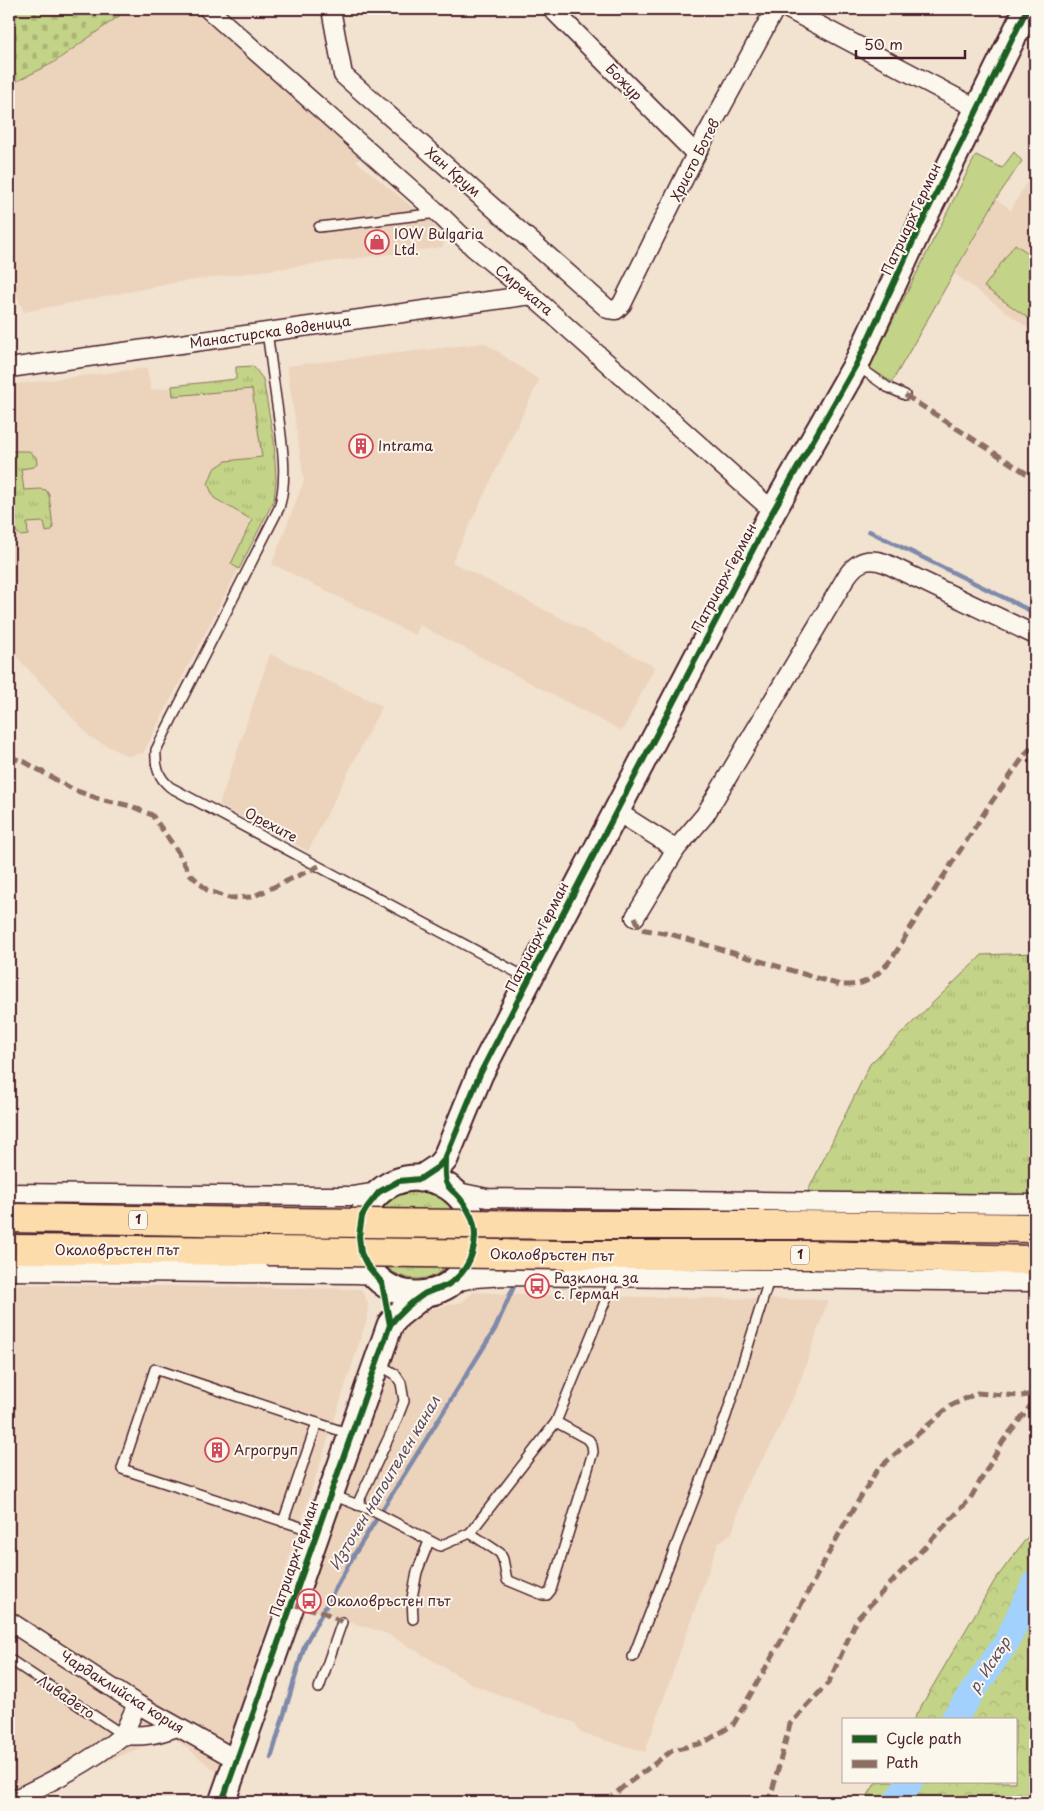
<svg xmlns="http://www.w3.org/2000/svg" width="1044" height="1811" viewBox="0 0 1044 1811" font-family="'Playpen Sans',sans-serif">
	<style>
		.built { fill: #ecd3bc }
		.grass { fill: url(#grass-tufts); stroke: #867959 }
		.forest { fill: url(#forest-crowns); stroke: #867959 }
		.cemetery { fill: url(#cemetery-stones); stroke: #867959 }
		.green { fill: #c3d387; stroke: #867959 }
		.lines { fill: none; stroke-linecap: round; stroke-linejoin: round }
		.stream { stroke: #7f8aaa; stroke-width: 4.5 }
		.river { stroke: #a3d1fe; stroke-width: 26 }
		.lane-casing { stroke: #4a1f2b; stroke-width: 12 }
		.street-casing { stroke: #4a1f2b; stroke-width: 21 }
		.secondary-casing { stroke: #4a1f2b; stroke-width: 29 }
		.highway-casing { stroke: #4a1f2b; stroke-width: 31 }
		.lane { stroke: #fbf7ec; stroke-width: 9 }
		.street { stroke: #fbf7ec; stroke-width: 18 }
		.secondary { stroke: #fbf7ec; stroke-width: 25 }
		.highway { stroke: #fddcac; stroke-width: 28 }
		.highway-bridge-casing { stroke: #4a1f2b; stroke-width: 31; stroke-linecap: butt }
		.highway-bridge { stroke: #fddcac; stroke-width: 28 }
		.quiet { stroke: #8d6e63; stroke-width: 5; stroke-dasharray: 10 5; stroke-linecap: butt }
		.cycleway-casing { stroke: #fbf7ec; stroke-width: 9 }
		.cycleway { stroke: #1b5e20; stroke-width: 6 }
		.labels { text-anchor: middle; stroke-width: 4; stroke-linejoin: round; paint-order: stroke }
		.shield { fill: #fbf7ec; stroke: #7f6065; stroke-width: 1 }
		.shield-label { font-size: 12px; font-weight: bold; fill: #4a1f2b }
		.street-label { font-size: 14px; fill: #4a1f2b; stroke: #fbf7ec }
		.poi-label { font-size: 14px; fill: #4a1f2b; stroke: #fbf7ec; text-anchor: start }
		.water-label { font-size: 15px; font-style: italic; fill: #604c60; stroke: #fbf7ec }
	</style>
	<defs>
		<pattern id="grass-tufts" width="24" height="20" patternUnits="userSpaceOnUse" patternTransform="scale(1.25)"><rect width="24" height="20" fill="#c3d387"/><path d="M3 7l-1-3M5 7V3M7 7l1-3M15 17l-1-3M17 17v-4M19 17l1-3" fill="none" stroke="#a9b575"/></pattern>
		<pattern id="forest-crowns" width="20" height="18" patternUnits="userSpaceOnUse" patternTransform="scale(1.25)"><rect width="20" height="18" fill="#c3d387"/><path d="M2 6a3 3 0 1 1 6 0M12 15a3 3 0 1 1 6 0" fill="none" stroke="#a9b575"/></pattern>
		<pattern id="cemetery-stones" width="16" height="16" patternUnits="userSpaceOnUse" patternTransform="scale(1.25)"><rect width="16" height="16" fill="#c3d387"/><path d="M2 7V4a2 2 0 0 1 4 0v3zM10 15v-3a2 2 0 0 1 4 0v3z" fill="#a9b575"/></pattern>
	</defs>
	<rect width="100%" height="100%" fill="#f2e2d0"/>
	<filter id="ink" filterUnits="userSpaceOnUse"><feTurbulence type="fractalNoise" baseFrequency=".02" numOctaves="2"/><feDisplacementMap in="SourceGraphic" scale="10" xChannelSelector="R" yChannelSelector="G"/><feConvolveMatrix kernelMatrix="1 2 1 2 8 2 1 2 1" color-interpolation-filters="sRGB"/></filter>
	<g filter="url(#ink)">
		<g class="built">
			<path d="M129,9H197L363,157L356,161L446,235L443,247L179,282L24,312L9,278V85L53,63Z"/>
			<path d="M1035,167V333L955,274L996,199L1011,210Z"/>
			<path d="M485,343L539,380L452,562L655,667L622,731L420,625L415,635L272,564L304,481L287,366Z"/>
			<path d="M253,366L263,379L274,441L276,481L274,500L143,753L128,756L91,738L9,648V385L147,368L151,390L236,379V367Z"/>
			<path d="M270,654L382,706L308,851L219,805Z"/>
			<path d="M9,1284L361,1289L368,1303L367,1319L246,1691L217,1772L171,1735L9,1802Z"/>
			<path d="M474,1292L525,1295L828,1300L798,1387L771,1445L746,1486L732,1533L718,1543L645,1752L581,1733L575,1723L474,1685L388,1634L303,1607L397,1329L409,1314L462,1302Z"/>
		</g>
		<g class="grass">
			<path d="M253,366L263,379L274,441L276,481L274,500L239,569L231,564L252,520L214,498L208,484L214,469L226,461L262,457L252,389L173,396L172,386L236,379V367Z"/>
			<path d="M9,451H29L36,457L37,464L34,467L21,469L24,490L40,489L46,490L49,495L53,527L51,531L46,532L44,522L27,523L28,535L21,536L9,525V518L15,517L11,482L9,481Z"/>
			<path d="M1035,953V1195L807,1193L870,1064L982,955Z"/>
			<circle cx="417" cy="1234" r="45"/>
		</g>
		<path class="forest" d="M1035,1527V1802H864L876,1782H1015V1720H913L995,1580Z"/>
		<path class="cemetery" d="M9,9H129L53,63L9,85Z"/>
		<g class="green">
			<path d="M1014,152L1022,161L996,199L892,382L869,368L976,155L1002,168Z"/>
			<path d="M1015,244L1035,258V323L984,287Z"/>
		</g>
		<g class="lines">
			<g class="stream">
				<path d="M869,531L1035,613"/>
				<path d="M271,1758L305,1644L354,1555L495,1329L515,1284"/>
			</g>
			<g class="river">
				<path d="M953,1720L1006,1643L1035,1582"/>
				<path d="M896,1802L910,1782"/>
			</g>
			<g class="lane-casing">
				<g id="lane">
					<path d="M319,227L438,213"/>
					<path d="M267,332C271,359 274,386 278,412C282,444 288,477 279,508L156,750C155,766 158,777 170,787L529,979"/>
					<path d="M858,366L887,387L905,395"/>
					<path d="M332,1495L371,1510L440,1546L470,1533L556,1422L615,1277"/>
					<path d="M357,1505L395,1424L404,1401L401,1383L395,1374L378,1364"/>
					<path d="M283,1522L317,1423"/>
					<path d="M316,1532L122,1469L155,1369L350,1434"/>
					<path d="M470,1533L500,1553L503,1559L507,1580L543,1595H547L551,1590L593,1452L592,1445L589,1440L556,1422"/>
					<path d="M413,1619L412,1598L417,1572L429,1541"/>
					<path d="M633,1657L726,1416L769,1280"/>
					<path d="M9,1659L123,1735"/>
					<path d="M319,1688L342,1622"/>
				</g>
			</g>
			<g class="street-casing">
				<g id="street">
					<path d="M208,9L438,213L474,248L531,295L773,511"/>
					<path d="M331,9L343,75L608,309L616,310L622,304L696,154L775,9"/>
					<path d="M552,9L696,154"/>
					<path d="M788,9L978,109"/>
					<path d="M9,368L531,295"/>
					<path d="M616,811L676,849L705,815L847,576C857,561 868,557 885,563L1035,635"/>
					<path d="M635,917L676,849"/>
					<path d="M453,1191L487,1198L1035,1204"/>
					<path d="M9,1193L320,1196H353L379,1192"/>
					<path d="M9,1271L357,1274L374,1275"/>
					<path d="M450,1283L475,1278L504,1276L1035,1282"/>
					<path d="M9,1621L137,1704L237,1760"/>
					<path d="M123,1735L137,1704"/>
					<path d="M9,1802C47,1784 91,1762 123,1735C145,1737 157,1734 177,1727"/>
				</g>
			</g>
			<g class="secondary-casing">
				<g id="secondary">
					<circle cx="417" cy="1236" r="58"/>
					<path d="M420,1179L438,1167L445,1159L480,1074L529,979L773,511L856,365L922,222L1027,9"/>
					<path d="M222,1802L390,1325L397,1316L426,1293"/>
				</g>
			</g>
			<g class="highway-casing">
				<g id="highway">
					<path d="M9,1218L267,1222"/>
					<path d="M566,1225H795L1035,1228"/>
					<path d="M9,1249L267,1251"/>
					<path d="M565,1255H809L1035,1260"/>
				</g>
			</g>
			<use href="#lane" class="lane"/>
			<use href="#street" class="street"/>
			<use href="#secondary" class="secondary"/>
			<use href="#highway" class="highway"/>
			<g class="highway-bridge-casing">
				<g id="highway-bridge">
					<path d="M267,1222L566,1225"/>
					<path d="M267,1251L565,1255"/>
				</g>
			</g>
			<use href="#highway-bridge" class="highway-bridge"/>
			<g class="quiet">
				<path d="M905,395L1035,479"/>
				<path d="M9,757L25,762L74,790L100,799L131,806L152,815L176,849L190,874L207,890L229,898L252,897L319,866"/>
				<path d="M635,917L640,929L670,934L840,985C847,985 857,985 864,982C886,972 898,950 909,930L988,807L1027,752L1035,744"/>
				<path d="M291,1604L323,1612L342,1622"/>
				<path d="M606,1802L623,1787L673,1750L703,1743L733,1725L788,1629L845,1523L877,1470L950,1406L977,1393L1021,1396L1035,1394"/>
				<path d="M765,1802L771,1795L790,1724L829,1682L857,1619L970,1499L1003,1441L1035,1400"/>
			</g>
			<g class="cycleway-casing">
				<g id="cycleway">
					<path d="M390,1325L382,1283L367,1265L361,1253L359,1236L362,1216L368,1206L379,1192L399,1181L420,1179L438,1167L445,1159L480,1074L529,979L773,511L856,365L922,222L1027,9"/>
					<path d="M222,1802L390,1325C399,1313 412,1302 424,1294C431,1290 441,1289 449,1284C471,1270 481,1240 471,1216C467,1208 462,1200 456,1194C452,1190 448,1188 446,1182C444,1175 445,1167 445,1159"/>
				</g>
			</g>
			<use href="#cycleway" class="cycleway"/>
		</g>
	</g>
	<defs>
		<g id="shop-ring" transform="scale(1.25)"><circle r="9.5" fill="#fbf7ec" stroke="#d1495b" stroke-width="1.5"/><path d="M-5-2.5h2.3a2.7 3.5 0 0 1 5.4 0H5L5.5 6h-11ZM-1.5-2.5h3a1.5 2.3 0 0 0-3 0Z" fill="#d1495b"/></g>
		<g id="building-ring" transform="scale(1.25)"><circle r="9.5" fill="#fbf7ec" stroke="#d1495b" stroke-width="1.5"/><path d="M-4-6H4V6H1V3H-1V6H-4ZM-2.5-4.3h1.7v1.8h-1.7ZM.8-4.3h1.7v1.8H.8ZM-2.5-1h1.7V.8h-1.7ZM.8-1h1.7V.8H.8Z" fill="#d1495b"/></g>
		<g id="bus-ring" transform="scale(1.25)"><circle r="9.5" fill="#fbf7ec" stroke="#d1495b" stroke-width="1.5"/><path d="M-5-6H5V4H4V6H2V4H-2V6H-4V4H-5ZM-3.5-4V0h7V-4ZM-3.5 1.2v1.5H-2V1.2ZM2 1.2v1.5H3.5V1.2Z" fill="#d1495b"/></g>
	</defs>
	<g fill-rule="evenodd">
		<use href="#shop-ring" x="377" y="242"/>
		<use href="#building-ring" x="361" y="446"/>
		<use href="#bus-ring" x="537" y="1286"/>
		<use href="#building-ring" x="217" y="1450"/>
		<use href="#bus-ring" x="309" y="1601"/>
	</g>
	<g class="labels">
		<g class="shield">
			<rect x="129" y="1210.5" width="18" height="19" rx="4"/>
			<rect x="791" y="1245.5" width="18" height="19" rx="4"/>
		</g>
		<g class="shield-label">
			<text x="138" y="1224">1</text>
			<text x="800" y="1259">1</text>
		</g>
		<g class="street-label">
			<text transform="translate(624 82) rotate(45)" y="5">Божур</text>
			<text transform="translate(695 160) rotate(-63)" y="5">Христо Ботев</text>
			<text transform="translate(453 172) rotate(41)" y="5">Хан Крум</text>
			<text transform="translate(911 219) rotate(-65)" y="5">Патриарх Герман</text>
			<text transform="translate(524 290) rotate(40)" y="5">Смреката</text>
			<text transform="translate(270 332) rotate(-8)" y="5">Манастирска воденица</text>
			<text transform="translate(724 578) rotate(-62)" y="5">Патриарх Герман</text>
			<text transform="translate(271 825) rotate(28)" y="5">Орехите</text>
			<text transform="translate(537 937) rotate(-63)" y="5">Патриарх Герман</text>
			<text x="117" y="1255">Околовръстен път</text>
			<text transform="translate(552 1255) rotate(1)" y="5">Околовръстен път</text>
			<text transform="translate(294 1559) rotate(-71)" y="5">Патриарх Герман</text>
			<text transform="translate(122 1692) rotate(32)" y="5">Чардаклийска кория</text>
			<text transform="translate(66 1697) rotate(34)" y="5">Ливадето</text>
		</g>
		<g class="poi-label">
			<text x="394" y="239">IOW Bulgaria<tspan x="394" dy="16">Ltd.</tspan></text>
			<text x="378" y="451">Intrama</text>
			<text x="554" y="1283">Разклона за<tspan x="554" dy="16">с. Герман</tspan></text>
			<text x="234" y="1455">Агрогруп</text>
			<text x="326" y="1606">Околовръстен път</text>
		</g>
		<g class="water-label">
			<text transform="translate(385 1483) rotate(-59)" y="5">Източен напоителен канал</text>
			<text transform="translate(990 1665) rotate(-57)" y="5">р. Искър</text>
		</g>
	</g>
	<rect width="1044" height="1811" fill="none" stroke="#fbf7ec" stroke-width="30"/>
	<rect x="15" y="15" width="1014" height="1781" fill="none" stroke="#4a1f2b" stroke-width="2" filter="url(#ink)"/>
	<rect x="842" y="1718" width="175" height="65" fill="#fbf7ec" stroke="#b4a19f"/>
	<rect x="852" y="1735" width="25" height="8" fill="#1b5e20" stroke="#b4a19f"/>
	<text x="886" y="1744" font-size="15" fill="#4a1f2b">Cycle path</text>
	<rect x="852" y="1760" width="25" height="8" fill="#8d6e63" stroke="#b4a19f"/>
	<text x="886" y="1768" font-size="15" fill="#4a1f2b">Path</text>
	<path d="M856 50v8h109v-8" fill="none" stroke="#4a1f2b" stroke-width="2.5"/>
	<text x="864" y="50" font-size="15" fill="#4a1f2b" stroke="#fbf7ec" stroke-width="4" paint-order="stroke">50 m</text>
</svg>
